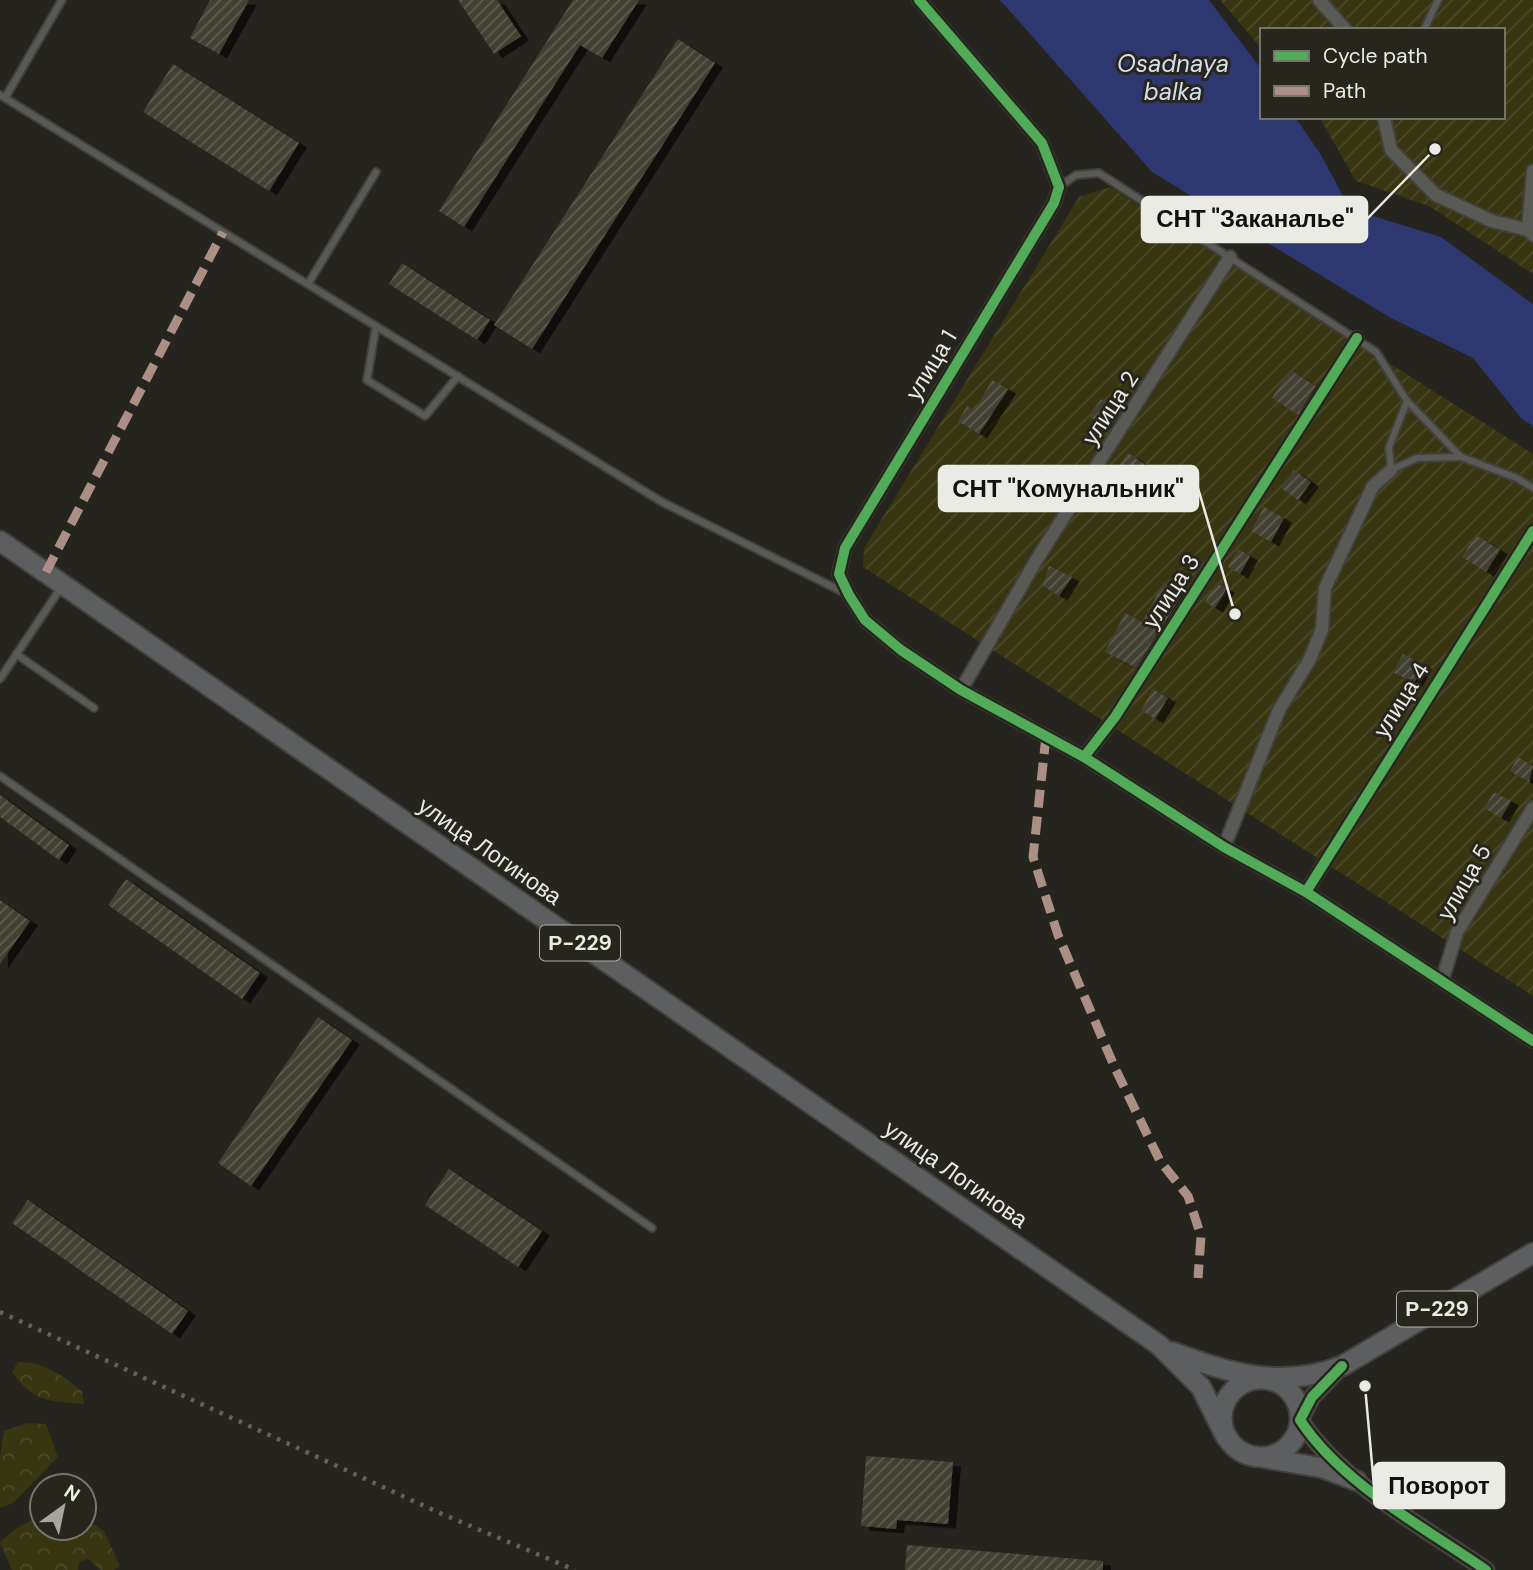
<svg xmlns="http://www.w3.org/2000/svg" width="1533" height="1570" viewBox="0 0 1533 1570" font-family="'DM Sans',sans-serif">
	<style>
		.forest { fill: url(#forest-crowns) }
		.garden { fill: url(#garden-furrows) }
		.water { fill: #2e3870 }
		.building { fill: url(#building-hatch); filter: url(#shadow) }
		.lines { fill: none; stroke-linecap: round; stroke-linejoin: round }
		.service-casing { stroke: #42413d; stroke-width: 10 }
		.minor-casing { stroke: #42413d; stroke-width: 16 }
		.tertiary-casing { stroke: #42413d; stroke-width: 19 }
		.primary-casing { stroke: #42413d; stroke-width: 23 }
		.service { stroke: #595955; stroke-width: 6 }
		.minor { stroke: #595955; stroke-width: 12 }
		.tertiary { stroke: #595955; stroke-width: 16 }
		.primary { stroke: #5c5e60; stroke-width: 19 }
		.rail { stroke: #63625f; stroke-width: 4.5; stroke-dasharray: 3.5 7; stroke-linecap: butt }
		.quiet { stroke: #ac8f84; stroke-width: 9; stroke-dasharray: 18 9; stroke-linecap: butt }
		.cycleway-casing { stroke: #27261d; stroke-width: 15 }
		.cycleway { stroke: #51ab58; stroke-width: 10 }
		.labels { text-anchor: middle; stroke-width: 6; stroke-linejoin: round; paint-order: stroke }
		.shield { fill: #27261d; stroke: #b0b0a9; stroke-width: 2 }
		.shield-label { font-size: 21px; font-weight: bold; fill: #ebebe5 }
		.street-label { font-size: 23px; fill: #ebebe5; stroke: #27261d }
		.water-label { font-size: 24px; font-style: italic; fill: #d7ddf0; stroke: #27261d }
		.leader { fill: none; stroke: #ebebe5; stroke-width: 2.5 }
		.callout-dot { fill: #ebebe5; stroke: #27261d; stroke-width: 2.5 }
		.callout { fill: #ebebe5; stroke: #ebebe5; stroke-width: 2.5 }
		.callout-label { font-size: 24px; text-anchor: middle; font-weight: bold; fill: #111 }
	</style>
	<defs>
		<pattern id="forest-crowns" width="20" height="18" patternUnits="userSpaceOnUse" patternTransform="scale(1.75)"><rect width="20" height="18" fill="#383511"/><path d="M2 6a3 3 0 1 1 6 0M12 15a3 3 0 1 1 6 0" fill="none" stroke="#4b4928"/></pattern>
		<pattern id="garden-furrows" width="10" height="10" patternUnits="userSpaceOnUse" patternTransform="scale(1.75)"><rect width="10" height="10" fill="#383511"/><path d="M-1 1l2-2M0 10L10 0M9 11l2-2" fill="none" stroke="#4b4928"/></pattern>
		<pattern id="building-hatch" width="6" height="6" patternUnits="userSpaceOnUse" patternTransform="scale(1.75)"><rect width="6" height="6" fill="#424132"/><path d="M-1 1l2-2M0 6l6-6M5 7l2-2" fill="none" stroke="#5d5d50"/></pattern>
		<filter id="shadow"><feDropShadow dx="8" dy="4.5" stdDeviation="0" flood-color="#0009"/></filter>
	</defs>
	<rect width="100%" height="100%" fill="#25241f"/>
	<g class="forest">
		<path d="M18,1362C43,1361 63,1376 82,1391L84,1404C49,1401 33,1402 12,1372Z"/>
		<path d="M27,1423L46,1424L58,1457L13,1503L0,1508V1457L4,1431Z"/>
		<path d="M42,1515V1528H84V1518L104,1531L120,1566L114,1570H101L88,1559L79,1562L78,1570H12L0,1542L15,1529Z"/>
	</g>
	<g class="garden">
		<path d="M1220,0H1533V274L1429,206L1356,181L1319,117H1503V30H1262V49Z"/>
		<path d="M1110,187L1533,454V996L863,567L864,548L1079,197Z"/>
	</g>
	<path class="water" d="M1000,0H1209L1262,70V117H1295L1321,155L1350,209L1441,237L1533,304V426L1522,419L1473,358L1389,317L1152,172Z"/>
	<g class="building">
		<path d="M210,0H249L219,54L190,38Z"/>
		<path d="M458,0H497L521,36L494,54Z"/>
		<path d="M573,0H639L602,58L580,45L464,227L439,211Z"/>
		<path d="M678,39L715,63L532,349L494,325Z"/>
		<path d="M173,64L299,143L269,191L143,112Z"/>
		<path d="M402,263L490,320L477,340L389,284Z"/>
		<path d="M1290,370L1316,386L1298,415L1272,398Z"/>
		<path d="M992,380L1008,389L979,434L958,421L967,406L974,411Z"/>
		<path d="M1101,399L1121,412L1109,430L1089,416Z"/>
		<path d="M1128,453L1144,464L1130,484L1114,473Z"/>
		<path d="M1294,470L1311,482L1298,500L1281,488Z"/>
		<path d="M1264,507L1284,518L1271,542L1251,531Z"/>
		<path d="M1476,535L1500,550L1486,572L1462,557Z"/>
		<path d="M1238,549L1250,556L1240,574L1228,567Z"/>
		<path d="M1049,566L1072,577L1059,596L1043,586Z"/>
		<path d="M1164,582L1184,592L1136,668L1105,652L1125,613L1142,622Z"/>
		<path d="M1216,583L1227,588L1215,608L1205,602Z"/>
		<path d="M1403,654L1424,665L1414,683L1393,672Z"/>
		<path d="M1153,689L1168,698L1155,719L1141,710Z"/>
		<path d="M1518,757L1533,766L1529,782L1510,771Z"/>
		<path d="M1494,792L1511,801L1501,818L1484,808Z"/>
		<path d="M0,795L69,845L59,860L0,817Z"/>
		<path d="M126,879L260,973L242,999L108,905Z"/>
		<path d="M0,900L30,921L0,964Z"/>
		<path d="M318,1017L352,1040L251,1186L218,1163Z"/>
		<path d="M449,1169L542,1231L518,1267L425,1205Z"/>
		<path d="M28,1200L188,1311L172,1334L12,1223Z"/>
		<path d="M866,1456L953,1462L948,1524L897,1520L896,1529L861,1526Z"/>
		<path d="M907,1545L1103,1561V1570H905Z"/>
	</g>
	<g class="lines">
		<g class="service-casing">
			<g id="service">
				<path d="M1424,30L1438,0"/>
				<path d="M0,95L662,502L845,593"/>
				<path d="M5,98L62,0"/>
				<path d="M1059,187L1076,175L1099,173L1376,352L1407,401L1461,457L1517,478L1533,488"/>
				<path d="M308,284L376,172"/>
				<path d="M376,326L367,380L425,416L458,376"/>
				<path d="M1407,401L1389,447L1391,470L1417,458L1461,457"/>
				<path d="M16,654L94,708"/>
				<path d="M0,679L62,586"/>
				<path d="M0,776L652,1228"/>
			</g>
		</g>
		<g class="minor-casing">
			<g id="minor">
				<path d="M919,0L1042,143L1059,187L1054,203L845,548L839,574L849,595L865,620L901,650L961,690L1084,757L1224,847L1306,892L1533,1041"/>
				<path d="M1319,0L1346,30"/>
				<path d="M1384,117L1391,150L1436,195L1492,221L1528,230L1533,235"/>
				<path d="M1528,230L1533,171"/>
				<path d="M961,690L1037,559L1230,257"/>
				<path d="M1084,757L1115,717L1357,338"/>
				<path d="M1224,847L1279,710L1310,659L1322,629L1325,588L1373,486L1391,470"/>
				<path d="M1306,892L1533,531"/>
				<path d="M1442,981L1457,932L1533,808"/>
			</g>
		</g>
		<g class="tertiary-casing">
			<path id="tertiary" d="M1341,1367L1312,1397L1300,1420C1342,1484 1424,1527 1486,1570"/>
		</g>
		<g class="primary-casing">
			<g id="primary">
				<path d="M0,541L1159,1345L1201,1387L1226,1437"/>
				<path d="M1173,1352C1229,1374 1283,1389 1342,1366L1533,1253"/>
				<circle cx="1261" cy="1418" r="39"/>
				<path d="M1265,1458L1323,1468L1357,1481"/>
			</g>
		</g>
		<use href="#service" class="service"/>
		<use href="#minor" class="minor"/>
		<use href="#tertiary" class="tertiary"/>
		<use href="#primary" class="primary"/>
		<path class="rail" d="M0,1312L442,1514L575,1570"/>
		<g class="quiet">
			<path d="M46,572L223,232"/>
			<path d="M1046,736L1033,857L1058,935L1115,1068L1160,1161L1188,1196L1201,1236L1198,1278"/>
		</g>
		<g class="cycleway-casing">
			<g id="cycleway">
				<path d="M919,0L1042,143L1059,187L1054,203L845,548L839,574L849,595L865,620L901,650L961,690L1084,757L1224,847L1306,892L1533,1041"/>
				<path d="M1084,757L1115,717L1357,338"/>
				<path d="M1306,892L1533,531"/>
				<path d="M1342,1366L1312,1397L1300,1420C1342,1484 1424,1527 1486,1570"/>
			</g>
		</g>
		<use href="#cycleway" class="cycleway"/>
	</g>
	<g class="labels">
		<g class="shield">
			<rect x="540" y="925.5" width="80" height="35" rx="5"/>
			<rect x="1397" y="1291.5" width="80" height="35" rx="5"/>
		</g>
		<g class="shield-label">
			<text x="580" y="950">Р-229</text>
			<text x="1437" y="1316">Р-229</text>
		</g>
		<g class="street-label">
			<text transform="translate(931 365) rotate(-59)" y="8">улица 1</text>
			<text transform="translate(1110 408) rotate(-57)" y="8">улица 2</text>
			<text transform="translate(1171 591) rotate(-57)" y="8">улица 3</text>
			<text transform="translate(1401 700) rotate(-58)" y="8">улица 4</text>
			<text transform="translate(490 851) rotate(35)" y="8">улица Логинова</text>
			<text transform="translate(1464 882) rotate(-60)" y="8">улица 5</text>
			<text transform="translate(956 1174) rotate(35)" y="8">улица Логинова</text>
		</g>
		<g class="water-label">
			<text x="1173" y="72">Osadnaya<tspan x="1173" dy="28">balka</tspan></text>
		</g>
	</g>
	<path class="leader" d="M1435 149L1367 219M1235 614L1198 488M1365 1386L1374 1486"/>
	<g class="callout-dot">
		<circle cx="1435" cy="149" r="7"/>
		<circle cx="1235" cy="614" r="7"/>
		<circle cx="1365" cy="1386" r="7"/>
	</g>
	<g class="callout">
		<rect x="1142" y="197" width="225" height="45" rx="7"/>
		<rect x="939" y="466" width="259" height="45" rx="7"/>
		<rect x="1374" y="1463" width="130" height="45" rx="7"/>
	</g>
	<g class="callout-label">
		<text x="1255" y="227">СНТ "Заканалье"</text>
		<text x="1068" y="497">СНТ "Комунальник"</text>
		<text x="1439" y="1494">Поворот</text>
	</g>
	<rect x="1260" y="28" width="245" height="91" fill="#27261d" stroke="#75756d" stroke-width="2"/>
	<rect x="1274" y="51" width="35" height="10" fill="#51ab58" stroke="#75756d" stroke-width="2"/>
	<text x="1323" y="63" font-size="21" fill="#ebebe5">Cycle path</text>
	<rect x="1274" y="86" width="35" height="10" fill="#ac8f84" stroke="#75756d" stroke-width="2"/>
	<text x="1323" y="98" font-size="21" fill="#ebebe5">Path</text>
	<g transform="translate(63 1507) rotate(33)"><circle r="33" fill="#27261d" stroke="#75756d" stroke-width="2"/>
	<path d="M0-5L12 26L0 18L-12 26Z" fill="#a6a5a0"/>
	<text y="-10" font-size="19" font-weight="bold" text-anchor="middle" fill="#ebebe5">N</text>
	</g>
</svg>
